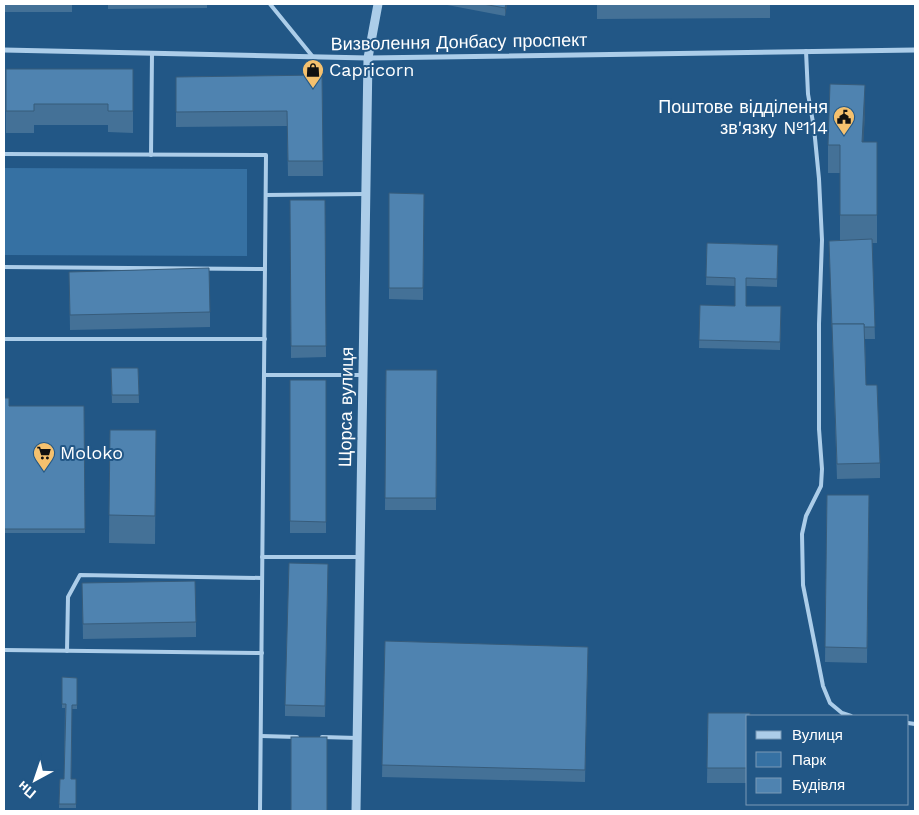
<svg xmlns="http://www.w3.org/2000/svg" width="919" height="815" viewBox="0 0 919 815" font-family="'Work Sans',sans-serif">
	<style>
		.green { fill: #3671a3 }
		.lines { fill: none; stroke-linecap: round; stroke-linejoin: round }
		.service { stroke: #accde9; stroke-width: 4 }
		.minor { stroke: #accde9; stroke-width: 5 }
		.tertiary { stroke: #accde9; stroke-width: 9 }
		.wall { fill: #447197 }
		.shaded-wall { fill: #375c7b }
		.building { fill: #4f83b0; stroke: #375c7b }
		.labels { text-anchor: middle; stroke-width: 4; stroke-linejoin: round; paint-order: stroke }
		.street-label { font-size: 18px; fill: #fff; stroke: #225786 }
		.poi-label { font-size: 18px; fill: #fff; stroke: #225786; text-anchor: start }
	</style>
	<rect width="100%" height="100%" fill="#225786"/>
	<path class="green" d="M4,168L247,169V256L4,255Z"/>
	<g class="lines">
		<g class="service">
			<path d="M270,4L313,57"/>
			<path d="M806,51L808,94L814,128L819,179L822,240L819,324V429L822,469L821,486L806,516L802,534L803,585L823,686L830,703L842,713L851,716"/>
			<path d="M4,154L266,155L260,811"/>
			<path d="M151,155L152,53"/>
			<path d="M266,195L366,194"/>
			<path d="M4,267L265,269"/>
			<path d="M4,339H265"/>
			<path d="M264,375H363"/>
			<path d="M262,557H360"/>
			<path d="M4,650L262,653"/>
			<path d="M67,651L68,597L80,575L262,578"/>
			<path d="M908,723L915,724"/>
			<path d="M261,736L297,737"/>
			<path d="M322,737L357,738"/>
		</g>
		<path class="minor" d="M4,50L368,58L915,50"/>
		<path class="tertiary" d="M356,811L368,58L378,4"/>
	</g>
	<g class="wall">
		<rect x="4" y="4" width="68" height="8"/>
		<path d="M108,4H207V8L108,9Z"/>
		<path d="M442,4H507L505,16Z"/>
		<path d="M597,4H770V18L597,19Z"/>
		<path d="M6,69H133V133L108,132V125H34V133H6Z"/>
		<path d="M322,75L323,176H288L287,126L176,127V77Z"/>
		<path d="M865,114L863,142H877V243H872L875,339H865L866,385L880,463V478L837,479L829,241L840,240V173H828V145Z"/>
		<path d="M389,193L424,194L423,300L389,299Z"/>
		<path d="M290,200H325L326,357L291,358Z"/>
		<path d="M707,243L778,245L777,287L746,286V306H781L780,350L699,348L700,305L735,306V286L706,285Z"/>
		<path d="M69,272L210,312V327L70,330Z"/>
		<path d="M138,368L139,403H112L111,375Z"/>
		<path d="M386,370H437L436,510H385Z"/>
		<rect x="290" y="380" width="36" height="153"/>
		<path d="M4,398L9,406H84L85,533H4Z"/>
		<path d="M110,430H156L155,544L109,543Z"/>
		<path d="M827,495H869L867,663L825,662Z"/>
		<path d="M328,575L325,717L285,716V705Z"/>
		<path d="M82,583L196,622V637L83,639Z"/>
		<path d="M385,641L588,647L585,782L382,777Z"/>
		<path d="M62,677L77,678V709H72L71,779H76V808H59L60,779H64L65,708H62Z"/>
		<path d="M708,713L748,716V783H707Z"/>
	</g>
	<g class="shaded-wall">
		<path d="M506,4H507L505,16V8Z"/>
		<path d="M865,85V114L862,171V142Z"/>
	</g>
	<g class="building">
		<path d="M483,4H506L505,8Z"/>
		<path d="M6,69H133V111H108V104H34V111H6Z"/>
		<path d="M322,75L323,161H288L287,111L176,112V77Z"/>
		<path d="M830,84L865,85L862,142H877V215H840V145H828Z"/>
		<path d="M389,193L424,194L423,288H389Z"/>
		<path d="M290,200H325L326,346H291Z"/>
		<path d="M872,239L875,327H864V324H832V327L829,241Z"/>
		<path d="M707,243L778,245L777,279L746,278V306H781L780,342L699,340L700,305L735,306V278L706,277Z"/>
		<path d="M209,268L210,312L70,315L69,272Z"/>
		<path d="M832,324H864L866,385H877L880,463L837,464Z"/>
		<path d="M111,368H138L139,395H112Z"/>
		<path d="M386,370H437L436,498H385Z"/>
		<path d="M290,380H326V522L290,521Z"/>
		<path d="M4,398H9V406H84L85,529H4Z"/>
		<path d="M110,430H156L155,516L109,515Z"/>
		<path d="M827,495H869L867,648L825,647Z"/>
		<path d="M289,563L328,564L325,706L285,705Z"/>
		<path d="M195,581L196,622L83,624L82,583Z"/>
		<path d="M385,641L588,647L585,770L382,765Z"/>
		<path d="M62,677L77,678V705H72L71,779H76V804H59L60,779H64L66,704H62Z"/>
		<path d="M708,713H750V716H748V768H707Z"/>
		<rect x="291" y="737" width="36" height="74"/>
	</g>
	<defs>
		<g id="shop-pin" transform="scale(1.125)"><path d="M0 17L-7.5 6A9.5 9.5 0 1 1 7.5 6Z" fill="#f5c16e" stroke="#225786"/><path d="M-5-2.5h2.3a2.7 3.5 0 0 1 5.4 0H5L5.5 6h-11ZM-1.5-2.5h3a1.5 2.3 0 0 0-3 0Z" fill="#111"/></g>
		<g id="civic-pin" transform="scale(1.125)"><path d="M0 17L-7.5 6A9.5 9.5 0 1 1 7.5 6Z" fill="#f5c16e" stroke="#225786"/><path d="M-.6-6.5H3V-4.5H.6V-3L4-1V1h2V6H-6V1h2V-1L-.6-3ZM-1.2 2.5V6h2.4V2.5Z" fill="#111"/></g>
		<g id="supermarket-pin" transform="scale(1.125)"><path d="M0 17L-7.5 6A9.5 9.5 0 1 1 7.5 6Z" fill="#f5c16e" stroke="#225786"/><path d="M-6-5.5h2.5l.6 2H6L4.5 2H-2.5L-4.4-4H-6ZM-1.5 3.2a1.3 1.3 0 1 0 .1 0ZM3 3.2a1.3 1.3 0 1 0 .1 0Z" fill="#111"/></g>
	</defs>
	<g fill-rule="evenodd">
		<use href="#shop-pin" x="313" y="70"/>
		<use href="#civic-pin" x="844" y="117"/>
		<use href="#supermarket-pin" x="44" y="453"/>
	</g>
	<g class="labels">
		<g class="street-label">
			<text transform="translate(459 42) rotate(-1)" y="6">Визволення Донбасу проспект</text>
			<text transform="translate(346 407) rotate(-89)" y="6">Щорса вулиця</text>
		</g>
		<g class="poi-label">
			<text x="329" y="76">Capricorn</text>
			<text x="828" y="113" text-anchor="end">Поштове відділення<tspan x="828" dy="21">зв'язку №114</tspan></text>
			<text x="60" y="459">Moloko</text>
		</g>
	</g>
	<rect width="919" height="815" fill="none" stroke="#ffffff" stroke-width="10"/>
	<rect x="746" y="715" width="162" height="90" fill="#225786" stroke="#7a9ab6"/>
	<rect x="756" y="731" width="25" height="8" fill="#accde9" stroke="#7a9ab6"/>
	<text x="792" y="740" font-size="15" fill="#ffffff">Вулиця</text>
	<rect x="756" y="752" width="25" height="15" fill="#3671a3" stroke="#7a9ab6"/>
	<text x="792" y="765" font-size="15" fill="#ffffff">Парк</text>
	<rect x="756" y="778" width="25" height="15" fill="#4f83b0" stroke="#7a9ab6"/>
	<text x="792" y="790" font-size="15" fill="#ffffff">Будівля</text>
	<g transform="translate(35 780) rotate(220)" stroke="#225786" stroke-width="4" paint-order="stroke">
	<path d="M0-4L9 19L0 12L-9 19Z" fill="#ffffff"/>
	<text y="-8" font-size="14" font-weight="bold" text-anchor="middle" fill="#ffffff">Пн</text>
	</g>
</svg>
